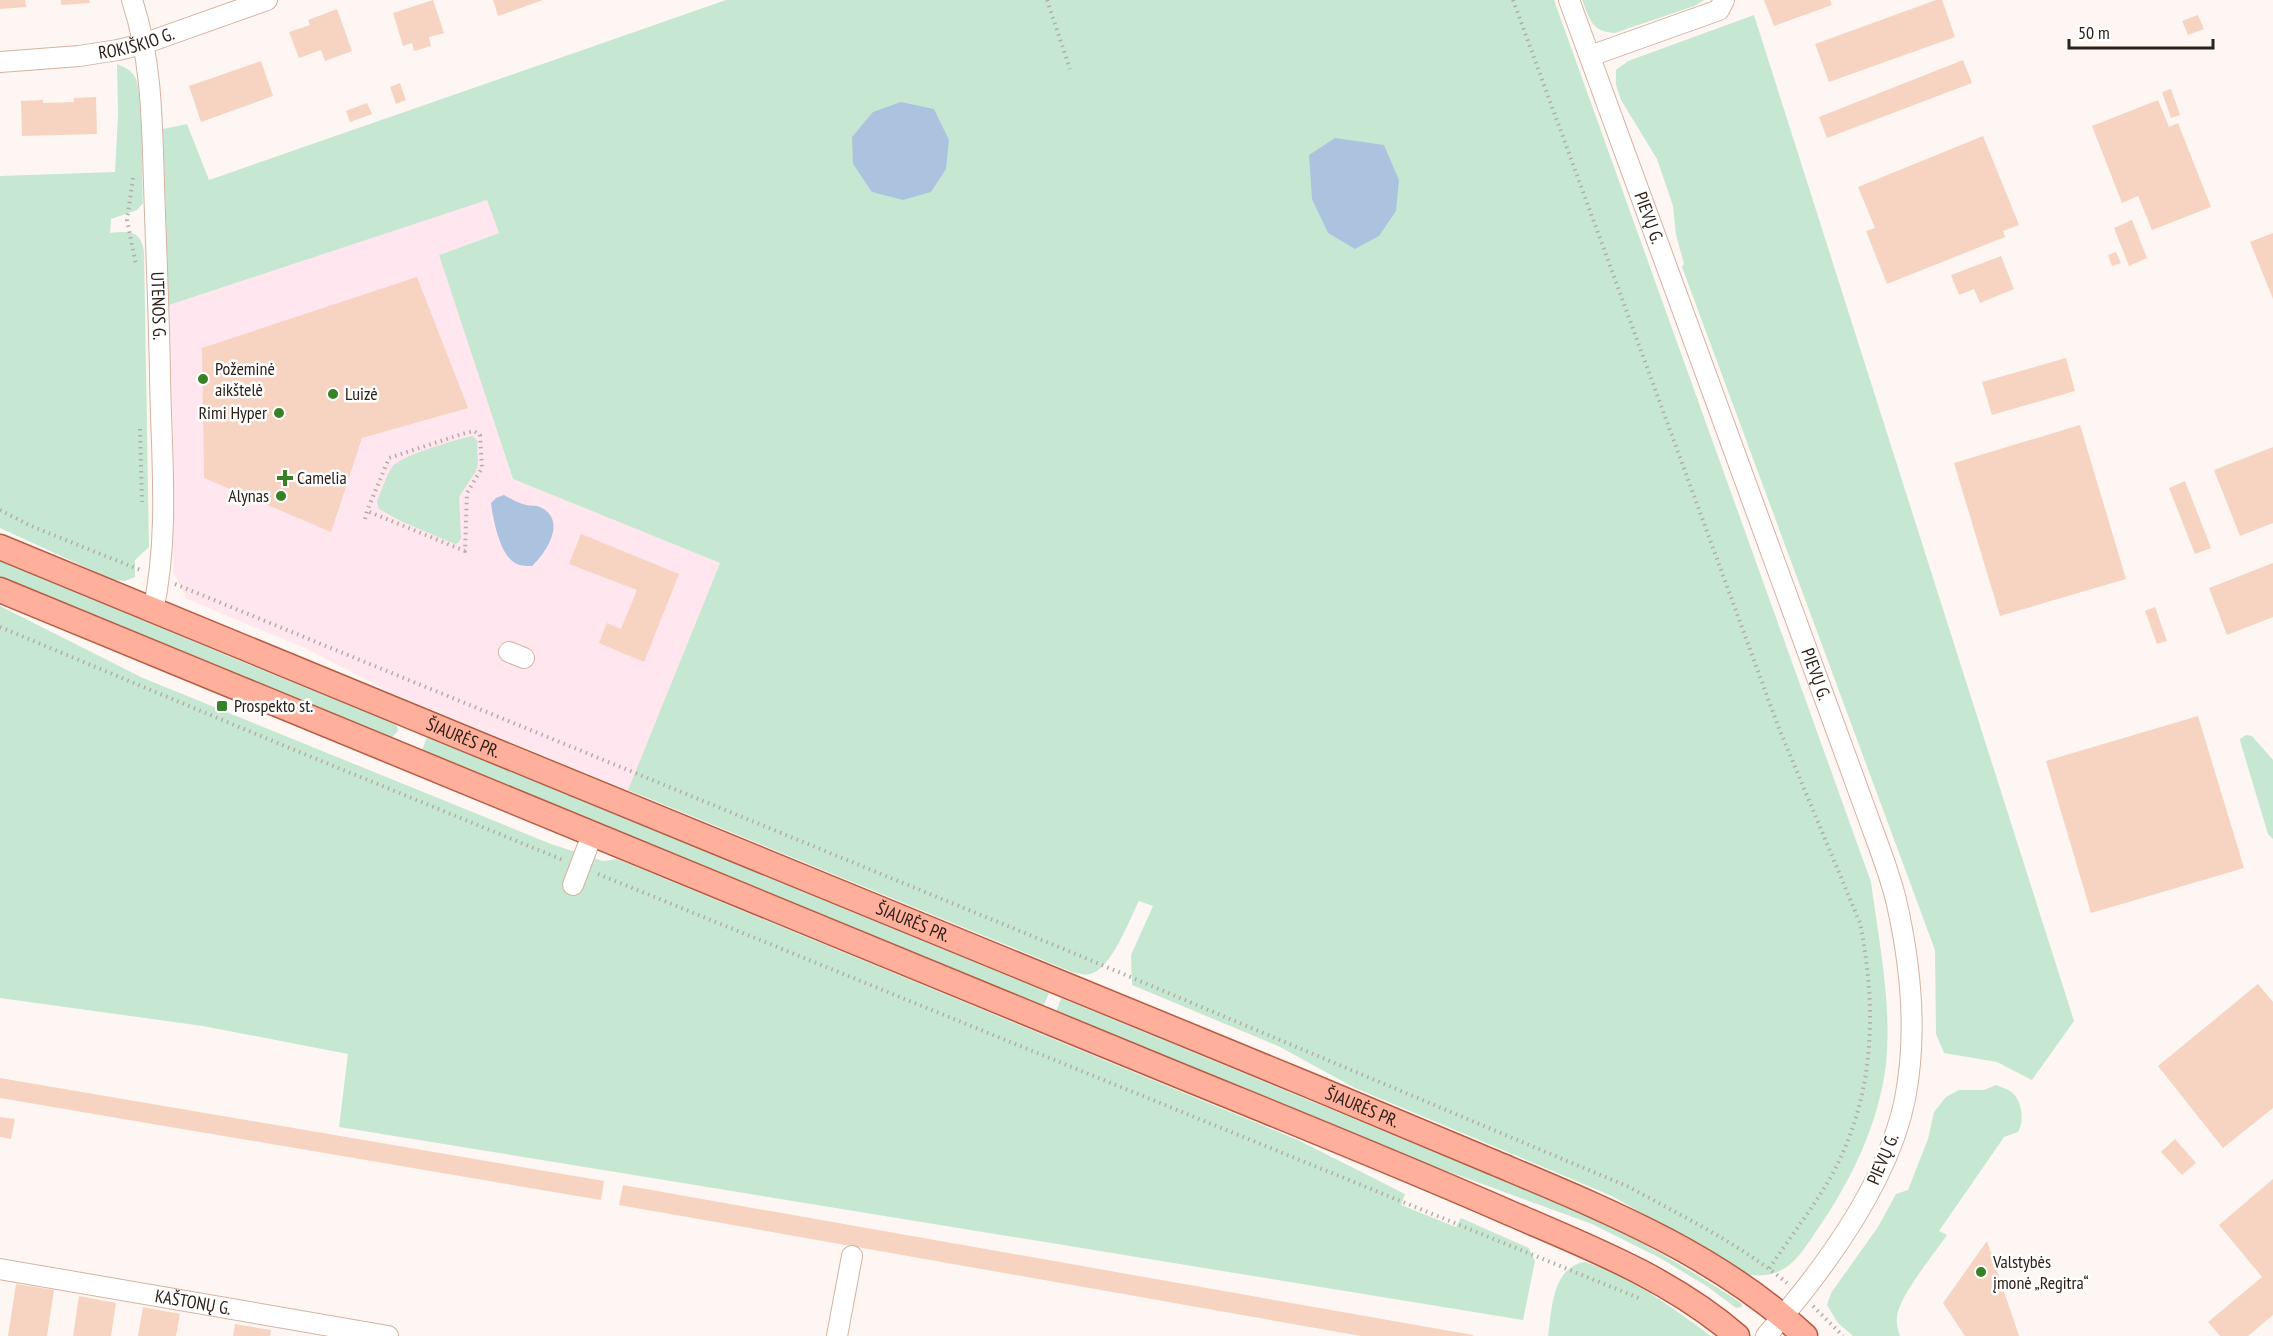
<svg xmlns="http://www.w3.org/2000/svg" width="2273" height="1336" viewBox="0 0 2273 1336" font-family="'PT Sans Narrow',sans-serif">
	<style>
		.commercial { fill: #ffe6ef }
		.green { fill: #c6e8d3 }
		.water { fill: #acc3df }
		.building { fill: #f7d4c1 }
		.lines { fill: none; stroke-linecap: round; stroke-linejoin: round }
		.minor-casing { stroke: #d4b2a1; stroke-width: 22 }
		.major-casing { stroke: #b55b43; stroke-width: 27 }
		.path { stroke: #b5aca7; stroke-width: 4; stroke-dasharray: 1.5 4.5; stroke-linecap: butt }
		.minor { stroke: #fff; stroke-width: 20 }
		.major { stroke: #feb09c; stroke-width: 24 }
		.poi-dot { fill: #378127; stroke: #fff; stroke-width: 2 }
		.labels { text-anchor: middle; stroke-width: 5; stroke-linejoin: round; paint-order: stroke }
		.street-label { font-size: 18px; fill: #2d2019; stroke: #fff }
		.poi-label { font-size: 18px; fill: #2d2019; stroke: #fff; text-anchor: start }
	</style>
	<rect width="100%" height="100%" fill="#fdf6f2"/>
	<path class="commercial" d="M487,199L499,233L440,254L513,479L720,563L628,790L392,693L305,648L187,599L173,572L174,465L169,305Z"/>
	<g class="green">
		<path d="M726,0H1554L1871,882C1879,942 1892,1004 1886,1064C1879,1123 1852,1179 1819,1227C1800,1255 1788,1279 1750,1275L1612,1196L1355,1088L1278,1046L1132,985L1131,955L1153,906L1139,901C1130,918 1111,970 1090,974C1084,976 1078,973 1072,972L628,790L720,563L513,479L439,255L499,233L487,200L169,305L163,129L187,124L209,180Z"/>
		<path d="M1582,0H1704L1694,6L1615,33C1592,32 1590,20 1582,0Z"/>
		<path d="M1754,15L2074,1021L2032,1080L1997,1062L1944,1053L1936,1034L1935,950L1682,267L1684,264L1676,235L1673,206L1657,159L1621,100L1616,85V70L1628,61Z"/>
		<path d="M117,64C124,67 131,70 135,77C144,93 142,179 143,203L137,210L111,219L110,233C129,231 141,230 144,252L149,547L135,560V577L125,581L113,580L0,528V176L115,172L118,114Z"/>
		<path d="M472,436L477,440L478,464L476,471L459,497L461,538L458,543L455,544L403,522L379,509L377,502L378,498C383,488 386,476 392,467C401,455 456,440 472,436Z"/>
		<path d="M0,560L235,659L391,722L397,726L398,731L391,738L383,736L0,579Z"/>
		<path d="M0,606L143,678L551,844L603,861L617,859L1298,1140L1405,1194L1401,1205L1456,1227L1461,1218L1529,1248L1535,1261L1523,1320L339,1127L348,1054L203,1026L0,998Z"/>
		<path d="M2246,735L2252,736L2273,760V839L2268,834L2241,744L2240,739Z"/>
		<path d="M427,737L1049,993L1043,1007L421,753Z"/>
		<path d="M1061,998L1582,1213C1638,1239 1690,1269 1741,1303L1742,1307L1736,1308L1708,1287L1660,1258L1592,1224L1395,1152L1056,1012Z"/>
		<path d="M1996,1085C2000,1087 2006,1088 2010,1091C2022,1099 2025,1120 2018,1132L2004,1137L1939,1231L1947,1235C1934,1254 1899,1296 1897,1317C1896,1324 1898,1330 1900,1336H1853L1838,1323L1827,1305L1831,1293L1878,1227L1896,1194L1908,1190L1928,1139L1934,1112L1946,1097L1959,1090H1984Z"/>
		<path d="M1585,1262C1631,1277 1672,1307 1711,1336H1548C1552,1309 1552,1267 1585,1262Z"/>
	</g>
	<g class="water">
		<path d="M901,102L934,109L949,140L946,169L931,192L903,200L872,192L853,164L852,137L873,112Z"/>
		<path d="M1335,138L1384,145L1399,180L1396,211L1379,236L1355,249L1328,233L1312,199L1309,155Z"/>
		<path d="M504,495C511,499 518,503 526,505C530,506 536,505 540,507C568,520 546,553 532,566C528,566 521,566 517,564C500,557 493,519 491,503L496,498Z"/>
	</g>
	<g class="building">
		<path d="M0,0H25L26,7L0,9Z"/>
		<path d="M61,0H89L90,3L61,5Z"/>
		<path d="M433,0L444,33L429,37L431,46L414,51L412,43L403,46L393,13Z"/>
		<path d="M493,0H543L498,16Z"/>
		<path d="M1764,0H1830L1832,5L1774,26Z"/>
		<path d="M1936,0H1942L1955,37L1829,82L1815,44Z"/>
		<path d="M337,9L352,51L325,61L321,50L299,58L289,32L310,25L308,20Z"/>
		<path d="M2198,15L2204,29L2188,35L2182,21Z"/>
		<path d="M1963,60L1972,83L1827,138L1819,117Z"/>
		<path d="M261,61L273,96L201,122L189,86Z"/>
		<path d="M400,83L406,100L396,104L390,87Z"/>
		<path d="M2171,89L2180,115L2171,118L2162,92Z"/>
		<path d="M96,97L97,134L22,136L21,101L43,100V103L74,102V98Z"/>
		<path d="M2158,100L2169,127L2178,123L2211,207L2152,230L2138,196L2122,203L2092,126Z"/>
		<path d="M367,103L372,114L350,122L346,111Z"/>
		<path d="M1983,136L2019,225L2003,231L2005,237L1887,284L1866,231L1875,228L1858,187Z"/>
		<path d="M2132,220L2147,258L2129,266L2114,228Z"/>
		<path d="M2273,233V299L2250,242Z"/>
		<path d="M2116,252L2121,263L2112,266L2108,255Z"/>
		<path d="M2001,256L2014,289L1980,303L1974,289L1959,295L1951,275Z"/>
		<path d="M417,277L468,408L362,438L331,532L204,478L202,348Z"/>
		<path d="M2066,358L2075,391L1992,415L1982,382Z"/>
		<path d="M2080,425L2126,579L2000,616L1954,463Z"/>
		<path d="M2273,447V523L2240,536L2214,470Z"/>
		<path d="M2185,481L2211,548L2195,554L2169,488Z"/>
		<path d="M581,534L679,574L644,662L599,643L607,623L621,629L637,590L569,564Z"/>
		<path d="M2273,563V617L2227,635L2209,588Z"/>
		<path d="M2155,607L2167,641L2157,644L2145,611Z"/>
		<path d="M2198,716L2244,868L2091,913L2046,761Z"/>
		<path d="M2258,984L2273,1002V1108L2223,1148L2158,1066Z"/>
		<path d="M0,1078L604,1181L601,1200L0,1098Z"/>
		<path d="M0,1117L15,1119L11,1139L0,1137Z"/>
		<path d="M2175,1139L2196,1163L2182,1175L2161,1152Z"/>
		<path d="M2273,1179V1315L2248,1336H2220L2208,1322L2262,1277L2219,1225Z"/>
		<path d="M623,1185L1473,1335V1336H1361L619,1205Z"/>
		<path d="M1987,1241L2019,1336H1965L1943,1303Z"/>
		<path d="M16,1284L54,1290L47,1336H8Z"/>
		<path d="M79,1296L116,1303L111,1336H73Z"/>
		<path d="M143,1307L180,1314L176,1336H138Z"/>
		<path d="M235,1324L271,1330L270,1336H233Z"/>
	</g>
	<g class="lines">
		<g class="minor-casing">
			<g id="minor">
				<path id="s1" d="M132,0C152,60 152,122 154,184C156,248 159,311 160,375C161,454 170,533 153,611"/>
				<path id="s2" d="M1569,0L1867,814C1877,842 1889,871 1896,900C1911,965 1918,1032 1905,1099C1888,1183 1822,1272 1766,1336"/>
				<path d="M1590,56L1719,10L1724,0"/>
				<path id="s3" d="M0,62L79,56L118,50L143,44L267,0"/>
				<path d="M509,652L524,658"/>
				<path d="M573,885L592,835"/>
				<path id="s4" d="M0,1269L388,1336"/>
				<path d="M837,1336L852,1256"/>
			</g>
		</g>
		<g class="major-casing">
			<g id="major">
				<path id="s5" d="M0,547C400,713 802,876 1202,1041C1300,1081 1397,1122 1495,1163C1604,1209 1717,1254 1805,1336"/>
				<path d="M0,590C387,749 773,910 1161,1068C1278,1116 1396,1163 1512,1214C1591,1248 1671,1279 1737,1336"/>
			</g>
		</g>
		<g class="path">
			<path d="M1047,0L1070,69"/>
			<path d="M1513,0L1778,726L1860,923C1877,1009 1875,1094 1833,1173C1814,1207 1790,1237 1769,1269"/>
			<path d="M133,178L127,220L136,265"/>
			<path d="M140,429L142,502"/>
			<path d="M0,510L31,526L143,571"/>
			<path d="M365,519L367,511L389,458L462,434L474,431L480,435L482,468L467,493L465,551L367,511"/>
			<path d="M175,584L1071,952L1629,1187C1682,1216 1740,1244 1787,1283"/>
			<path d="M0,627L275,742L563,860"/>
			<path d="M598,874L1641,1299"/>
			<path d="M1813,1306L1843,1336"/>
		</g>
		<use href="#minor" class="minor"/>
		<use href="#major" class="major"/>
	</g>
	<g class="poi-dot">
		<circle cx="203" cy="379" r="6"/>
		<circle cx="333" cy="394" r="6"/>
		<circle cx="279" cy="413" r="6"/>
		<path d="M282 469h6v6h6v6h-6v6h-6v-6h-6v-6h6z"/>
		<circle cx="281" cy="496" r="6"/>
		<rect x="216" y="700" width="12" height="12" rx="3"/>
		<circle cx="1981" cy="1272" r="6"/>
	</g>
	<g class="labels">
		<g class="street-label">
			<text dy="6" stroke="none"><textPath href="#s3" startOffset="138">ROKIŠKIO G.</textPath></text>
			<text dy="6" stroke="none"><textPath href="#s2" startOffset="232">PIEVŲ G.</textPath></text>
			<text dy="6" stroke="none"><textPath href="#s1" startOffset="308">UTENOS G.</textPath></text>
			<text dy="6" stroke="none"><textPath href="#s2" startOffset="718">PIEVŲ G.</textPath></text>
			<text dy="6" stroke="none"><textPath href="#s5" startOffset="501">ŠIAURĖS PR.</textPath></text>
			<text dy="6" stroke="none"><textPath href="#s5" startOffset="987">ŠIAURĖS PR.</textPath></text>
			<text dy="6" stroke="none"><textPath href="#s5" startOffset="1473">ŠIAURĖS PR.</textPath></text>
			<text transform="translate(1883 1159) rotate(-67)" y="6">PIEVŲ G.</text>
			<text dy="6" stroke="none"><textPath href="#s4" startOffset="196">KAŠTONŲ G.</textPath></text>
		</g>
		<g class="poi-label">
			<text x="215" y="375">Požeminė<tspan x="215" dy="21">aikštelė</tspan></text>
			<text x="345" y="400">Luizė</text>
			<text x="267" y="419" text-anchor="end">Rimi Hyper</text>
			<text x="297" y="484">Camelia</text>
			<text x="269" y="502" text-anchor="end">Alynas</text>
			<text x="234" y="712">Prospekto st.</text>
			<text x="1993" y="1268">Valstybės<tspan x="1993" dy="21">įmonė „Regitra“</tspan></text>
		</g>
	</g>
	<path d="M2069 39v9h144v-9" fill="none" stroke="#2d2019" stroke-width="3"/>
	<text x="2078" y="39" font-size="18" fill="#2d2019" stroke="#ffffff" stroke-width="4.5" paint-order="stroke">50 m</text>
</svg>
